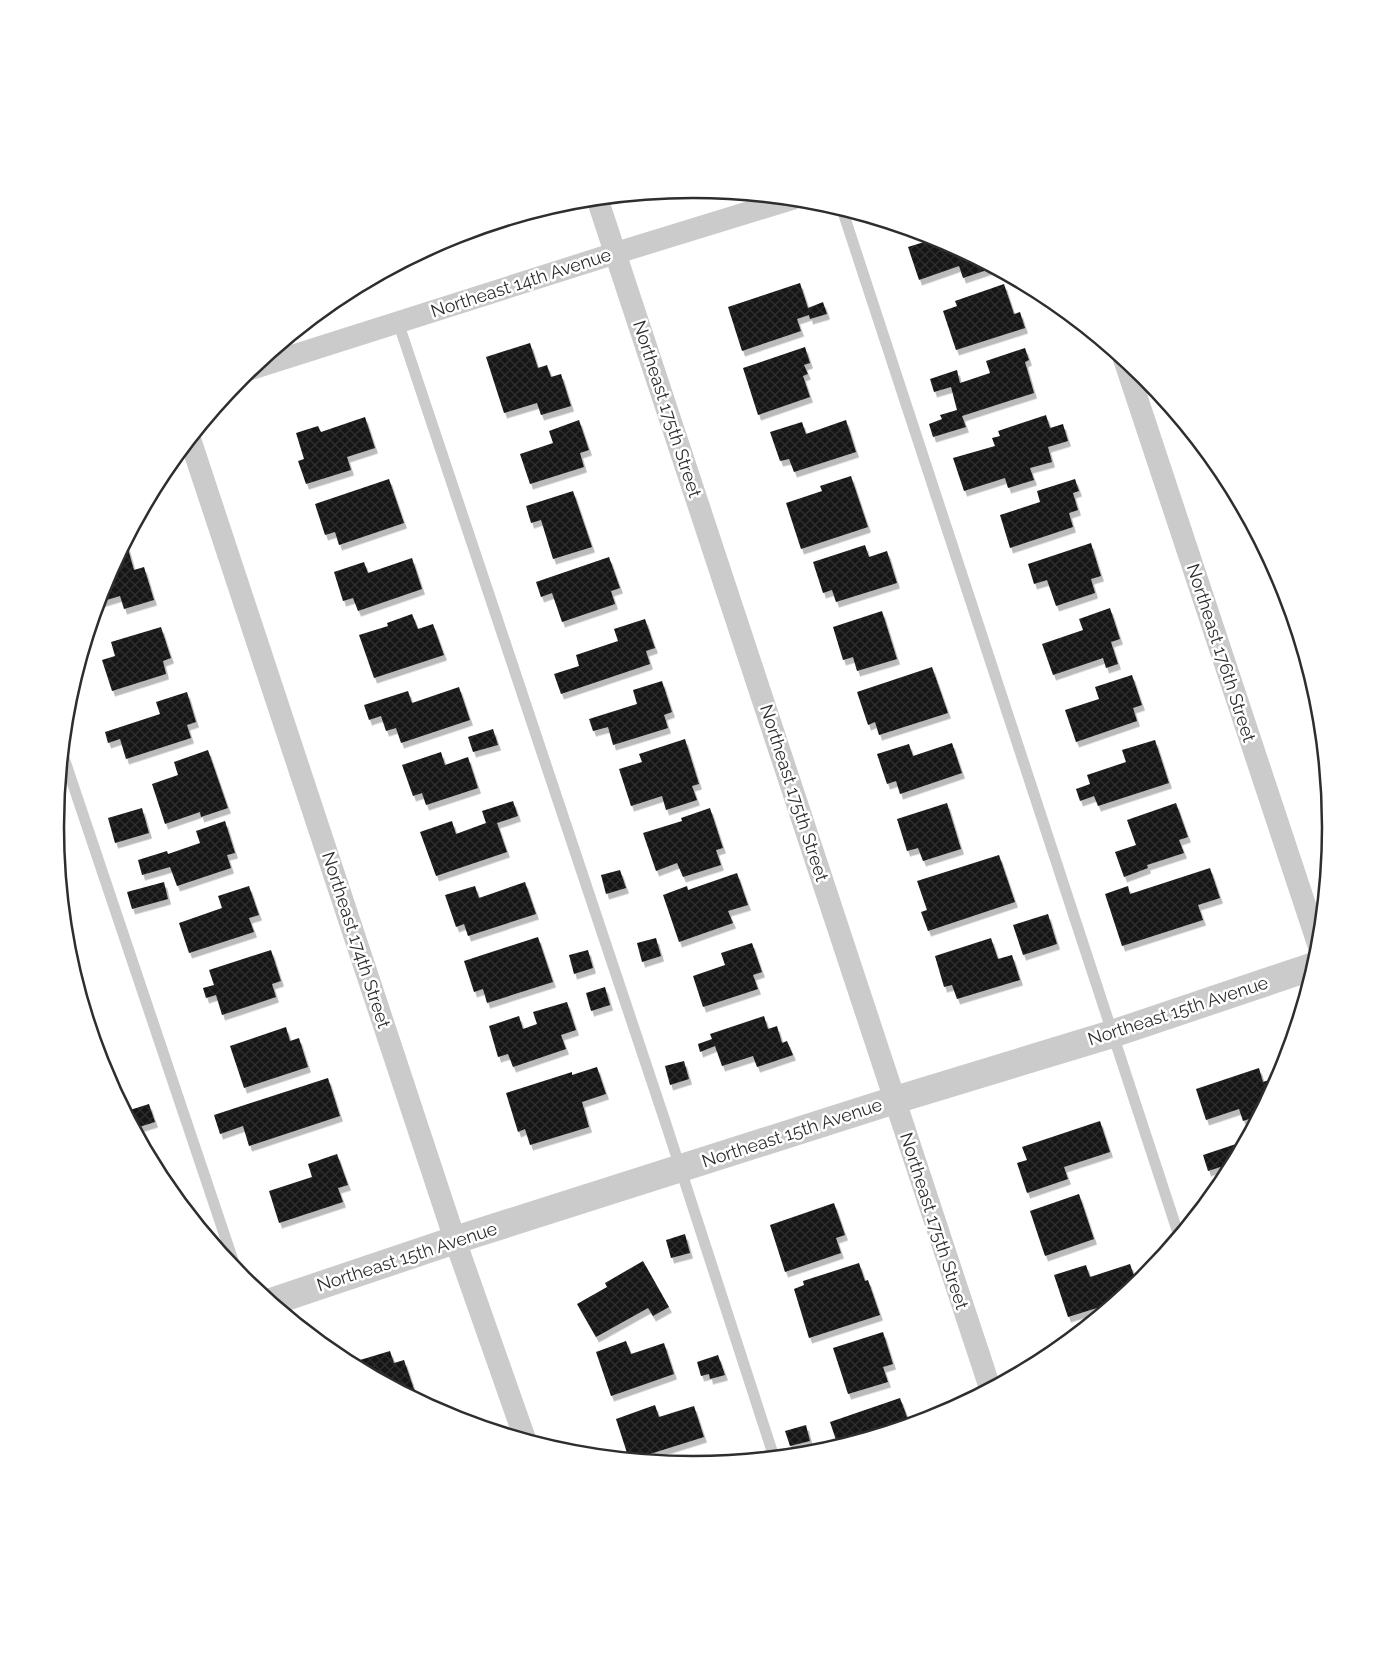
<svg xmlns="http://www.w3.org/2000/svg" width="1386" height="1654" viewBox="0 0 1386 1654" font-family="Raleway,sans-serif">
	<style>
		.building { fill: url(#building-cross-hatch); filter: url(#shadow) }
		.lines { fill: none; stroke-linecap: round; stroke-linejoin: round }
		.service { stroke: #cbcbcb; stroke-width: 11 }
		.minor { stroke: #cbcbcb; stroke-width: 22 }
		.tertiary { stroke: #cbcbcb; stroke-width: 28 }
		.labels { text-anchor: middle; stroke-width: 5; stroke-linejoin: round; paint-order: stroke }
		.street-label { font-size: 18px; fill: #2e2e2e; stroke: #fff }
		.rim { fill: none; stroke: #2e2e2e; stroke-width: 2.5 }
	</style>
	<defs>
		<pattern id="building-cross-hatch" width="8" height="8" patternUnits="userSpaceOnUse" patternTransform="scale(1.25)"><rect width="8" height="8" fill="#151515"/><path d="M0 0l8 8M0 8l8-8" fill="none" stroke="#2f2f2f"/></pattern>
		<filter id="shadow"><feDropShadow dx="3" dy="5.5" stdDeviation="0" flood-color="#0004"/></filter>
	</defs>
	<rect width="100%" height="100%" fill="#fff"/>
	<g class="building">
		<path d="M937,238L993,268L963,278L959,266L919,280L908,247Z"/>
		<path d="M800,283L808,308L823,302L827,314L810,319L809,315L797,319L801,331L742,351L728,307Z"/>
		<path d="M1004,284L1014,314L1020,312L1025,328L956,350L943,311L957,306L955,301Z"/>
		<path d="M530,343L538,368L547,365L551,377L561,374L571,406L541,415L537,403L504,413L486,357Z"/>
		<path d="M805,347L810,363L804,365L808,374L803,376L810,397L758,415L743,368Z"/>
		<path d="M1025,348L1029,360L1025,362L1034,393L962,416L966,427L933,437L929,424L942,419L940,415L957,410L951,387L934,392L930,379L957,370L960,383L990,373L986,361Z"/>
		<path d="M1046,415L1050,428L1063,424L1068,441L1048,447L1052,462L1030,468L1034,480L1008,488L1005,478L964,491L953,458L995,446L992,438L1000,436L998,431Z"/>
		<path d="M365,417L375,448L347,457L351,470L306,484L298,461L304,459L296,433L318,426L321,432Z"/>
		<path d="M579,420L589,450L580,453L584,467L530,484L520,454L553,443L549,431Z"/>
		<path d="M846,420L856,452L794,472L789,459L780,461L770,432L802,422L806,434Z"/>
		<path d="M851,476L868,527L801,549L786,503L822,491L820,486Z"/>
		<path d="M389,479L404,523L339,545L335,532L325,535L315,504Z"/>
		<path d="M1075,479L1079,491L1073,493L1078,510L1069,513L1073,527L1010,548L1000,515L1040,502L1037,491Z"/>
		<path d="M573,491L592,547L553,559L541,520L531,523L526,506Z"/>
		<path d="M126,542L134,570L144,567L154,600L124,609L120,596L97,603L104,583Z"/>
		<path d="M1091,543L1101,576L1091,579L1095,593L1056,606L1047,580L1034,584L1028,564Z"/>
		<path d="M865,545L869,557L887,551L897,583L836,602L832,590L823,593L813,562Z"/>
		<path d="M609,557L620,588L611,591L615,604L562,622L552,593L541,597L536,582Z"/>
		<path d="M412,558L422,589L358,611L353,598L343,601L334,572L364,562L368,573Z"/>
		<path d="M1110,608L1120,639L1111,642L1118,664L1106,668L1103,658L1053,675L1042,644L1083,630L1079,619Z"/>
		<path d="M882,611L897,659L857,671L853,657L843,660L833,627Z"/>
		<path d="M412,614L418,629L433,624L444,655L374,678L359,635L388,626L387,623Z"/>
		<path d="M645,619L655,648L646,651L650,664L561,694L554,674L579,666L576,655L618,641L614,629Z"/>
		<path d="M161,627L171,658L163,661L166,674L112,691L102,660L115,656L111,642Z"/>
		<path d="M932,667L948,713L879,735L875,722L868,725L857,692Z"/>
		<path d="M1132,675L1142,705L1133,708L1137,721L1076,742L1065,710L1099,699L1095,687Z"/>
		<path d="M662,681L672,712L664,715L668,728L613,745L608,727L593,731L589,719L637,704L633,690Z"/>
		<path d="M459,687L470,720L401,743L396,728L386,731L381,716L369,720L364,705L408,691L412,703Z"/>
		<path d="M187,692L196,722L187,725L191,738L126,759L120,739L108,743L105,732L160,714L156,702Z"/>
		<path d="M493,729L498,745L473,752L468,737Z"/>
		<path d="M685,739L699,784L692,786L697,800L666,810L662,796L631,806L619,769L642,762L639,754Z"/>
		<path d="M1155,740L1169,783L1098,806L1094,796L1080,801L1076,789L1090,784L1087,775L1126,762L1122,750Z"/>
		<path d="M952,743L962,773L900,794L896,781L887,784L877,754L909,744L913,756Z"/>
		<path d="M208,750L228,808L201,817L200,812L165,824L152,784L178,775L174,762Z"/>
		<path d="M441,752L445,765L468,757L478,788L426,805L422,793L413,796L402,765Z"/>
		<path d="M513,801L518,816L497,823L507,852L436,876L420,832L452,821L456,834L486,823L482,811Z"/>
		<path d="M947,803L961,849L923,861L918,848L907,851L897,819Z"/>
		<path d="M1176,803L1188,837L1179,840L1184,853L1147,865L1148,868L1124,877L1115,852L1136,845L1127,820Z"/>
		<path d="M142,808L149,833L115,843L108,818Z"/>
		<path d="M710,808L723,848L716,850L721,865L683,877L677,863L656,871L643,833L682,821L681,818Z"/>
		<path d="M225,821L235,853L227,855L231,868L177,886L170,867L142,875L138,860L167,851L168,854L200,843L196,831Z"/>
		<path d="M999,855L1015,902L928,931L921,912L927,910L917,881Z"/>
		<path d="M1210,868L1220,898L1198,905L1203,920L1122,946L1105,894L1128,886L1130,894Z"/>
		<path d="M620,870L626,888L606,894L601,875Z"/>
		<path d="M737,873L748,905L728,911L733,923L679,942L663,895L687,886L688,890Z"/>
		<path d="M164,882L168,899L132,909L127,892Z"/>
		<path d="M525,882L536,914L468,936L464,924L456,927L445,895L475,886L479,898Z"/>
		<path d="M249,886L259,915L249,918L254,932L189,953L179,923L222,908L218,896Z"/>
		<path d="M1048,914L1057,944L1023,955L1013,925Z"/>
		<path d="M538,937L553,982L487,1003L483,989L474,992L464,961Z"/>
		<path d="M656,938L661,956L642,962L637,943Z"/>
		<path d="M991,938L998,959L1012,955L1020,980L957,999L952,985L944,987L935,956Z"/>
		<path d="M752,943L762,972L753,975L758,989L703,1007L693,976L725,965L721,953Z"/>
		<path d="M271,950L281,981L272,984L276,997L222,1015L216,995L206,998L203,988L214,985L209,970Z"/>
		<path d="M588,950L593,968L574,974L569,955Z"/>
		<path d="M605,987L610,1005L591,1011L586,993Z"/>
		<path d="M567,1002L576,1030L561,1035L566,1049L513,1067L508,1054L498,1057L489,1026L519,1016L523,1029L537,1024L533,1012Z"/>
		<path d="M764,1016L768,1029L777,1026L782,1043L787,1041L793,1055L757,1067L753,1056L722,1066L715,1046L700,1052L698,1044L712,1039L710,1034Z"/>
		<path d="M286,1027L290,1041L299,1038L308,1067L244,1088L230,1046Z"/>
		<path d="M684,1061L689,1079L670,1085L665,1066Z"/>
		<path d="M597,1067L606,1094L582,1102L589,1127L530,1145L525,1129L518,1132L506,1093L572,1072V1075Z"/>
		<path d="M1259,1068L1263,1082L1272,1079L1274,1087L1258,1116L1243,1121L1239,1109L1206,1120L1196,1089Z"/>
		<path d="M328,1078L340,1116L249,1146L243,1126L220,1134L214,1115Z"/>
		<path d="M149,1104L155,1122L136,1128L130,1110Z"/>
		<path d="M1100,1121L1110,1152L1064,1167L1068,1179L1027,1193L1017,1163L1027,1160L1022,1147Z"/>
		<path d="M1245,1141L1233,1163L1208,1171L1203,1155Z"/>
		<path d="M337,1154L348,1185L338,1188L343,1202L279,1223L269,1191L312,1177L308,1164Z"/>
		<path d="M1079,1194L1094,1239L1045,1256L1030,1211Z"/>
		<path d="M834,1203L845,1235L836,1238L841,1253L785,1272L770,1225Z"/>
		<path d="M685,1234L690,1253L671,1258L666,1240Z"/>
		<path d="M643,1261L669,1307L653,1316L648,1308L596,1337L577,1304L607,1287L605,1283Z"/>
		<path d="M859,1263L865,1281L868,1280L880,1315L809,1338L794,1289L804,1285L803,1281Z"/>
		<path d="M1130,1264L1137,1284L1116,1302L1068,1317L1054,1275L1086,1265L1090,1277Z"/>
		<path d="M883,1332L893,1364L883,1367L888,1382L848,1394L833,1348Z"/>
		<path d="M626,1341L631,1354L664,1343L674,1374L611,1396L596,1352Z"/>
		<path d="M390,1351L394,1363L404,1360L415,1392L407,1394L350,1363Z"/>
		<path d="M718,1355L725,1375L710,1379L709,1374L701,1376L697,1362Z"/>
		<path d="M900,1398L910,1425L838,1446L830,1422Z"/>
		<path d="M655,1405L659,1417L694,1406L704,1437L634,1459H629L616,1419Z"/>
		<path d="M806,1425L810,1441L790,1446L785,1431Z"/>
	</g>
	<g class="lines">
		<g class="service">
			<path d="M842,209L1179,1236"/>
			<path d="M398,322L665,1121L774,1457"/>
			<path d="M62,752L237,1272"/>
		</g>
		<g class="minor">
			<path d="M597,198L990,1388"/>
			<path d="M1124,359L1319,947"/>
			<path d="M251,369L616,253L792,199"/>
			<path d="M190,439L455,1240L525,1439"/>
		</g>
		<path class="tertiary" d="M271,1302L455,1240L895,1100L1112,1034L1314,966"/>
	</g>
	<g class="labels">
		<g class="street-label">
			<text transform="translate(521 283) rotate(-18)" y="6">Northeast 14th Avenue</text>
			<text transform="translate(667 409) rotate(72)" y="6">Northeast 175th Street</text>
			<text transform="translate(1221 653) rotate(72)" y="6">Northeast 176th Street</text>
			<text transform="translate(794 793) rotate(72)" y="6">Northeast 175th Street</text>
			<text transform="translate(356 940) rotate(72)" y="6">Northeast 174th Street</text>
			<text transform="translate(1178 1011) rotate(-18)" y="6">Northeast 15th Avenue</text>
			<text transform="translate(792 1133) rotate(-18)" y="6">Northeast 15th Avenue</text>
			<text transform="translate(934 1221) rotate(72)" y="6">Northeast 175th Street</text>
			<text transform="translate(407 1257) rotate(-18)" y="6">Northeast 15th Avenue</text>
		</g>
	</g>
	<path d="M0 0H1386V1654H0ZM64 827a629 629 0 1 1 1258 0a629 629 0 1 1-1258 0Z" fill="#fff" fill-rule="evenodd"/>
	<path class="rim" d="M64 827a629 629 0 1 1 1258 0a629 629 0 1 1-1258 0Z"/>
</svg>
